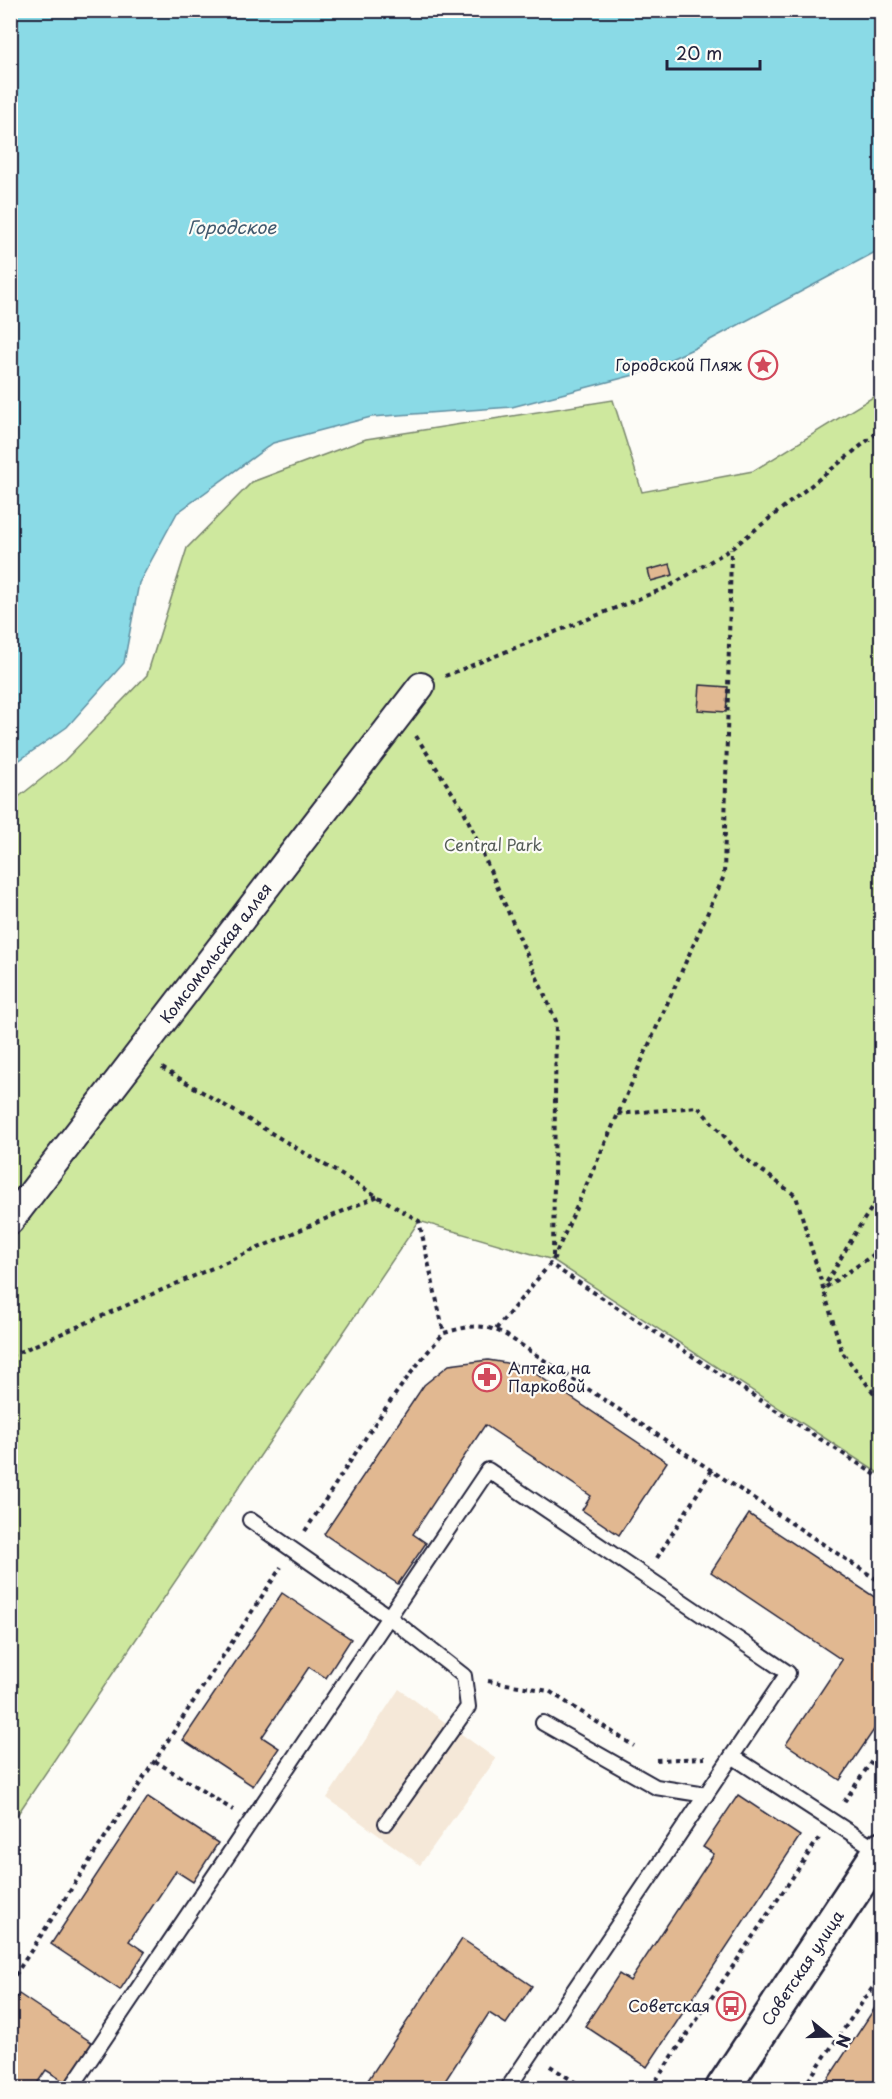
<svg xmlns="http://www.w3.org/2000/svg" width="892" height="2099" viewBox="0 0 892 2099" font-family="'Playpen Sans',sans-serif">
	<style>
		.built { fill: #f5e8d8 }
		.green { fill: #cee89e; stroke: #78856c; stroke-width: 1.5 }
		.water { fill: #8adae6; stroke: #6090a2; stroke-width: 1.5 }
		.building { fill: #e1b891; stroke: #22223b; stroke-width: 1.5 }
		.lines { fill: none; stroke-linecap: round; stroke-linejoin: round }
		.lane-casing { stroke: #22223b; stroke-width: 18 }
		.street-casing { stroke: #22223b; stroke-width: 30 }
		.secondary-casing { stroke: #22223b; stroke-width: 38 }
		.path { stroke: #22223b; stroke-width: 4; stroke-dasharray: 4.5 4.5; stroke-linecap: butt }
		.lane { stroke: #fdfcf7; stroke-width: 14 }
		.street { stroke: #fdfcf7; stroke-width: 26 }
		.secondary { stroke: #fdfcf7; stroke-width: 33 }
		.labels { text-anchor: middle; stroke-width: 4.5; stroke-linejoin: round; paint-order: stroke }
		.poi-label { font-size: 16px; fill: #22223b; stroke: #fdfcf7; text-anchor: end }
		.park-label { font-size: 16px; fill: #565d59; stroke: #fdfcf7 }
		.street-label { font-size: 16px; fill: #22223b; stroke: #fdfcf7 }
		.water-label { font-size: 18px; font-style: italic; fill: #41596e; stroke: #fdfcf7 }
	</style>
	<rect width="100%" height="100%" fill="#fdfcf7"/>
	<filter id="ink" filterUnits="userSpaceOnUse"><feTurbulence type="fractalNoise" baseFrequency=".0167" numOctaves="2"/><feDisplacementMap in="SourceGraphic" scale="12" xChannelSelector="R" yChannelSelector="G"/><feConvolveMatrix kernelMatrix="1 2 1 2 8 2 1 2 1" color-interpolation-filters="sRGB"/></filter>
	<g filter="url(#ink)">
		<path class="built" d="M399,1689L496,1759L420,1865L327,1798Z"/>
		<path class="green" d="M881,392V1475L553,1260L419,1221L11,1824V803L64,761L147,675L187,548L252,482L366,439L613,400L642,492L753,471Z"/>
		<path class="water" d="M11,10L881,11V249L695,348L638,374L512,407L371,417L273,443L177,513L139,583L124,663L67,727L11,766Z"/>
		<g class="building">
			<path d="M670,564L673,575L651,581L648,570Z"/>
			<path d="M700,685L728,687L726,712L698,710Z"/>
			<path d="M488,1360L524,1366L667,1462L619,1535L582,1510L591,1496L485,1425L413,1534L426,1543L398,1584L324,1534L424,1385L449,1365Z"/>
			<path d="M749,1514L882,1602V1718L840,1780L786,1744L842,1660L711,1572Z"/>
			<path d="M282,1593L351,1639L326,1678L309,1667L262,1737L279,1748L253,1786L183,1740Z"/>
			<path d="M738,1795L800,1836L647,2067L585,2026L619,1974L630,1981L714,1854L703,1847Z"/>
			<path d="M148,1797L218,1843L193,1882L176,1871L129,1941L145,1952L120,1990L51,1944Z"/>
			<path d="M462,1939L532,1986L506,2024L489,2013L443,2084L450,2088H367L364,2086Z"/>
			<path d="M19,1994L94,2044L68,2084L46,2070L34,2088H10V2007Z"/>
			<path d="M882,1997V2088H822Z"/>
		</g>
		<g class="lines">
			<g class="lane-casing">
				<g id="lane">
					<path d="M250,1520L389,1617L464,1676L468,1707L386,1823"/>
					<path d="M543,1723L656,1787L706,1795"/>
					<path d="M732,1756L880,1852"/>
					<path d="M71,2088L488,1470L788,1673L508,2088"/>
				</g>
			</g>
			<g class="street-casing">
				<g id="street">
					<path id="s1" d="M10,1221L421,686"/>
				</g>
			</g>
			<g class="secondary-casing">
				<g id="secondary">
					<path id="s2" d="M723,2088L882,1848"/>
				</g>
			</g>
			<g class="path">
				<path d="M445,676L668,587L731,549L882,429"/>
				<path d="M416,736L464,811L556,1021L553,1256"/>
				<path d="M162,1068L419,1221L444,1333C469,1326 482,1322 506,1335L882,1583"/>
				<path d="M618,1114L698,1107L742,1156L796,1196L842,1352L873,1392L882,1388"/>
				<path d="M553,1260L724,876L731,549"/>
				<path d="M826,1287L882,1249"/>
				<path d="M822,1290L859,1227L882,1193"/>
				<path d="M496,1329L550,1264L882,1479"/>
				<path d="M10,1356L378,1196"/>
				<path d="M305,1531C349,1465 391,1392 444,1333"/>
				<path d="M657,1558L712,1470"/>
				<path d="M488,1681L549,1691L634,1746"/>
				<path d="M656,1760L705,1758"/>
				<path d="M155,1761L233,1810"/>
				<path d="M844,1802L882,1746"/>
				<path d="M10,1983L281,1567"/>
				<path d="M550,2066L584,2088"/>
				<path d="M651,2088L819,1838"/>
				<path d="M803,2088L882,1974"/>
			</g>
			<use href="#lane" class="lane"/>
			<use href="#street" class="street"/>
			<use href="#secondary" class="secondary"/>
		</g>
	</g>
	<defs>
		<g id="sight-ring" transform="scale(1.5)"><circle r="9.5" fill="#fdfcf7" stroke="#d1495b" stroke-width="1.5"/><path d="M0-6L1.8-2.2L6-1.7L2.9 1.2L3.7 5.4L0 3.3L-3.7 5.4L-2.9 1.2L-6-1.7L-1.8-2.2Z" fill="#d1495b"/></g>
		<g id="pharmacy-ring" transform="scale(1.5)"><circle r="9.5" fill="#fdfcf7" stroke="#d1495b" stroke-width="1.5"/><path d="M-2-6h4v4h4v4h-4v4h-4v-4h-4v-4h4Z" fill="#d1495b"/></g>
		<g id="bus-ring" transform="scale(1.5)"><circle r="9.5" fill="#fdfcf7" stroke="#d1495b" stroke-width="1.5"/><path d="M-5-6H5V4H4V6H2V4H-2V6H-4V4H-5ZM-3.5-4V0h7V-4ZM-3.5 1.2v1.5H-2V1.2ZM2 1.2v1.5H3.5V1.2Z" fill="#d1495b"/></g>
	</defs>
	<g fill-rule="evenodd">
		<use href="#sight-ring" x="763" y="365"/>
		<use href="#pharmacy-ring" x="487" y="1377"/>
		<use href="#bus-ring" x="731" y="2006"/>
	</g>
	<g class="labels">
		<g class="poi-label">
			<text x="742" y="371">Городской Пляж</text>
			<text x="508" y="1374" text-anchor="start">Аптека на<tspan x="508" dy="18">Парковой</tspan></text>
			<text x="710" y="2012">Советская</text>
		</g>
		<g class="park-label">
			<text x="493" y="851">Central Park</text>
		</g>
		<g class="street-label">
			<text dy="6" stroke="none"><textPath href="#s1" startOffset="338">Комсомольская аллея</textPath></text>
			<text dy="6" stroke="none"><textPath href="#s2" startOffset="144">Советская улица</textPath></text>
		</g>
		<g class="water-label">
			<text x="232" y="234">Городское</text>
		</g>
	</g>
	<rect width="892" height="2099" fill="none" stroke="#fdfcf7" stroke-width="36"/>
	<rect x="18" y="18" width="856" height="2063" fill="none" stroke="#22223b" stroke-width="2" filter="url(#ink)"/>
	<g transform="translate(829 2036) rotate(109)" stroke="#fdfcf7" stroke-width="4.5" paint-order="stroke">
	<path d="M0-4.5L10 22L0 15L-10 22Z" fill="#22223b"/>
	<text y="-9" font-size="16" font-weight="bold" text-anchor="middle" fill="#22223b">N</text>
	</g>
	<path d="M667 60v9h93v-9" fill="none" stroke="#22223b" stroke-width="3"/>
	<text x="676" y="60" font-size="18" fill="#22223b" stroke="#fdfcf7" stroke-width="4.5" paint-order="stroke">20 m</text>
</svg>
